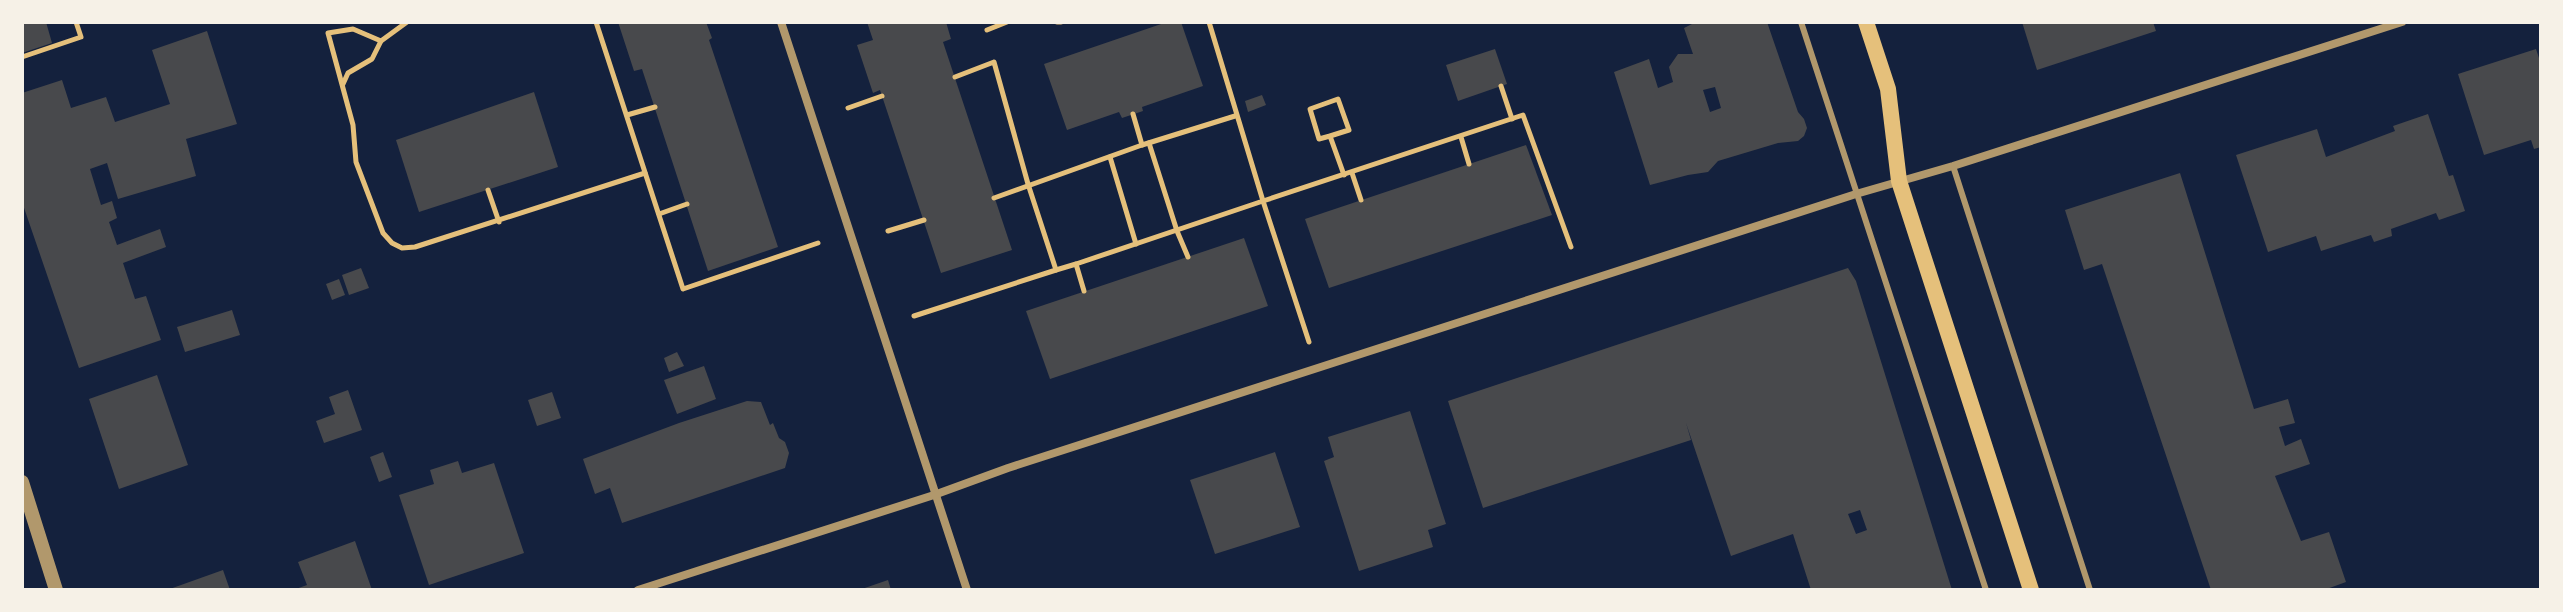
<svg xmlns="http://www.w3.org/2000/svg" width="2563" height="612" viewBox="0 0 2563 612" font-family="Roboto,sans-serif">
	<style>
		.building { fill: #48494c; fill-rule: evenodd }
		.lines { fill: none; stroke-linecap: round; stroke-linejoin: round }
		.path { stroke: #e5c07b; stroke-width: 5 }
		.service { stroke: #b1986c; stroke-width: 6 }
		.minor { stroke: #b1986c; stroke-width: 8 }
		.tertiary { stroke: #b1986c; stroke-width: 14 }
		.secondary { stroke: #e5c07b; stroke-width: 16 }
	</style>
	<rect width="100%" height="100%" fill="#14213d"/>
	<g class="building">
		<path d="M22,22H46L52,43L22,53Z"/>
		<path d="M618,22H706L712,38L709,40L778,247L708,271L642,69L634,71Z"/>
		<path d="M867,22H946L951,39L943,42L1012,250L941,273L880,90L873,93L857,45L873,40Z"/>
		<path d="M1167,22H1181L1203,86L1142,107L1143,111L1122,118L1119,112L1067,130L1044,64Z"/>
		<path d="M1696,22H1767L1798,112L1804,119L1807,128L1804,136L1798,141L1778,143L1718,161L1708,172L1688,175L1650,185L1614,72L1649,59L1658,88L1673,82L1669,67L1678,54H1693L1684,28ZM1715,87L1721,108L1710,112L1703,90Z"/>
		<path d="M2022,22H2153L2156,31L2037,70Z"/>
		<path d="M207,31L237,124L186,139L196,176L118,199L107,163L90,169L101,205L112,201L117,218L109,222L117,245L160,229L166,247L123,263L135,299L146,296L161,340L79,368L22,202V93L62,80L71,108L106,97L115,122L170,104L152,50Z"/>
		<path d="M1495,49L1507,84L1458,101L1446,65Z"/>
		<path d="M2536,49L2541,64V147L2534,149L2531,140L2484,155L2458,74Z"/>
		<path d="M534,92L558,167L419,212L396,140Z"/>
		<path d="M1262,95L1266,105L1248,112L1245,101Z"/>
		<path d="M2428,114L2449,176L2453,175L2465,211L2439,220L2436,213L2391,229L2392,236L2374,242L2371,235L2321,251L2316,236L2268,252L2236,155L2317,129L2326,157L2395,131L2393,126Z"/>
		<path d="M1526,145L1552,215L1329,288L1305,219Z"/>
		<path d="M2180,173L2254,409L2288,399L2295,423L2279,427L2285,446L2301,439L2310,464L2275,476L2301,541L2329,532L2346,582L2324,590H2211L2102,264L2084,270L2065,210Z"/>
		<path d="M1244,238L1268,306L1050,379L1026,311Z"/>
		<path d="M361,268L369,288L349,295L342,275Z"/>
		<path d="M1848,268L1856,281L1952,590H1811L1793,534L1731,556L1686,423L1691,440L1483,508L1448,401ZM1860,510L1867,530L1856,534L1848,514Z"/>
		<path d="M339,279L345,295L332,300L326,284Z"/>
		<path d="M232,310L240,335L185,352L177,327Z"/>
		<path d="M677,352L684,366L669,372L664,358Z"/>
		<path d="M704,366L716,399L677,414L664,380Z"/>
		<path d="M157,375L188,465L119,489L89,399Z"/>
		<path d="M348,390L362,430L324,443L316,421L335,414L329,397Z"/>
		<path d="M552,392L561,418L537,426L528,400Z"/>
		<path d="M747,401L761,402L770,425L773,423L779,438L785,442L789,453L785,468L622,523L610,488L595,494L583,459L679,423Z"/>
		<path d="M1410,411L1446,524L1428,530L1433,547L1359,571L1324,461L1334,457L1328,437Z"/>
		<path d="M383,452L392,477L379,482L370,457Z"/>
		<path d="M1275,452L1300,527L1215,554L1190,480Z"/>
		<path d="M458,461L462,473L494,463L524,553L429,585L399,495L434,484L430,470Z"/>
		<path d="M355,541L372,590H293L307,585L298,562Z"/>
		<path d="M223,570L230,590H167Z"/>
		<path d="M888,580L891,590H859Z"/>
	</g>
	<g class="lines">
		<g class="path">
			<path d="M407,22L381,41L353,29L328,33L353,125L356,162L383,233L392,243L402,248L415,247L645,173"/>
			<path d="M596,22L683,289L818,243"/>
			<path d="M1057,22H1061"/>
			<path d="M987,30L1007,22"/>
			<path d="M22,57L81,37L76,22"/>
			<path d="M343,84L348,73L372,59L381,41"/>
			<path d="M1501,86L1512,119"/>
			<path d="M848,108L882,96"/>
			<path d="M1133,114L1142,145"/>
			<path d="M627,115L655,107"/>
			<path d="M1330,136L1349,130L1338,99L1310,109L1319,139L1330,136L1344,175"/>
			<path d="M1461,137L1469,164"/>
			<path d="M1149,143L1177,231L1188,257"/>
			<path d="M1110,157L1136,244"/>
			<path d="M1352,173L1361,200"/>
			<path d="M488,190L499,222"/>
			<path d="M994,198L1142,145L1235,116"/>
			<path d="M659,214L687,204"/>
			<path d="M888,231L924,220"/>
			<path d="M1076,264L1263,201L1209,22"/>
			<path d="M1056,270L1076,264L1084,291"/>
			<path d="M914,316L1056,270L1028,184L994,62L955,77"/>
			<path d="M1309,342L1263,201L1523,115L1571,247"/>
		</g>
		<g class="service">
			<path d="M1801,22L1986,590"/>
			<path d="M1953,166L2090,590"/>
		</g>
		<g class="minor">
			<path d="M781,22L967,590"/>
			<path d="M638,590L934,495L1008,468L1856,194L1953,166L2402,22"/>
		</g>
		<path class="tertiary" d="M22,482L56,590"/>
		<path class="secondary" d="M1866,22L1888,89L1899,181L2031,590"/>
	</g>
	<rect width="2563" height="612" fill="none" stroke="#f6f1e7" stroke-width="48"/>
</svg>
